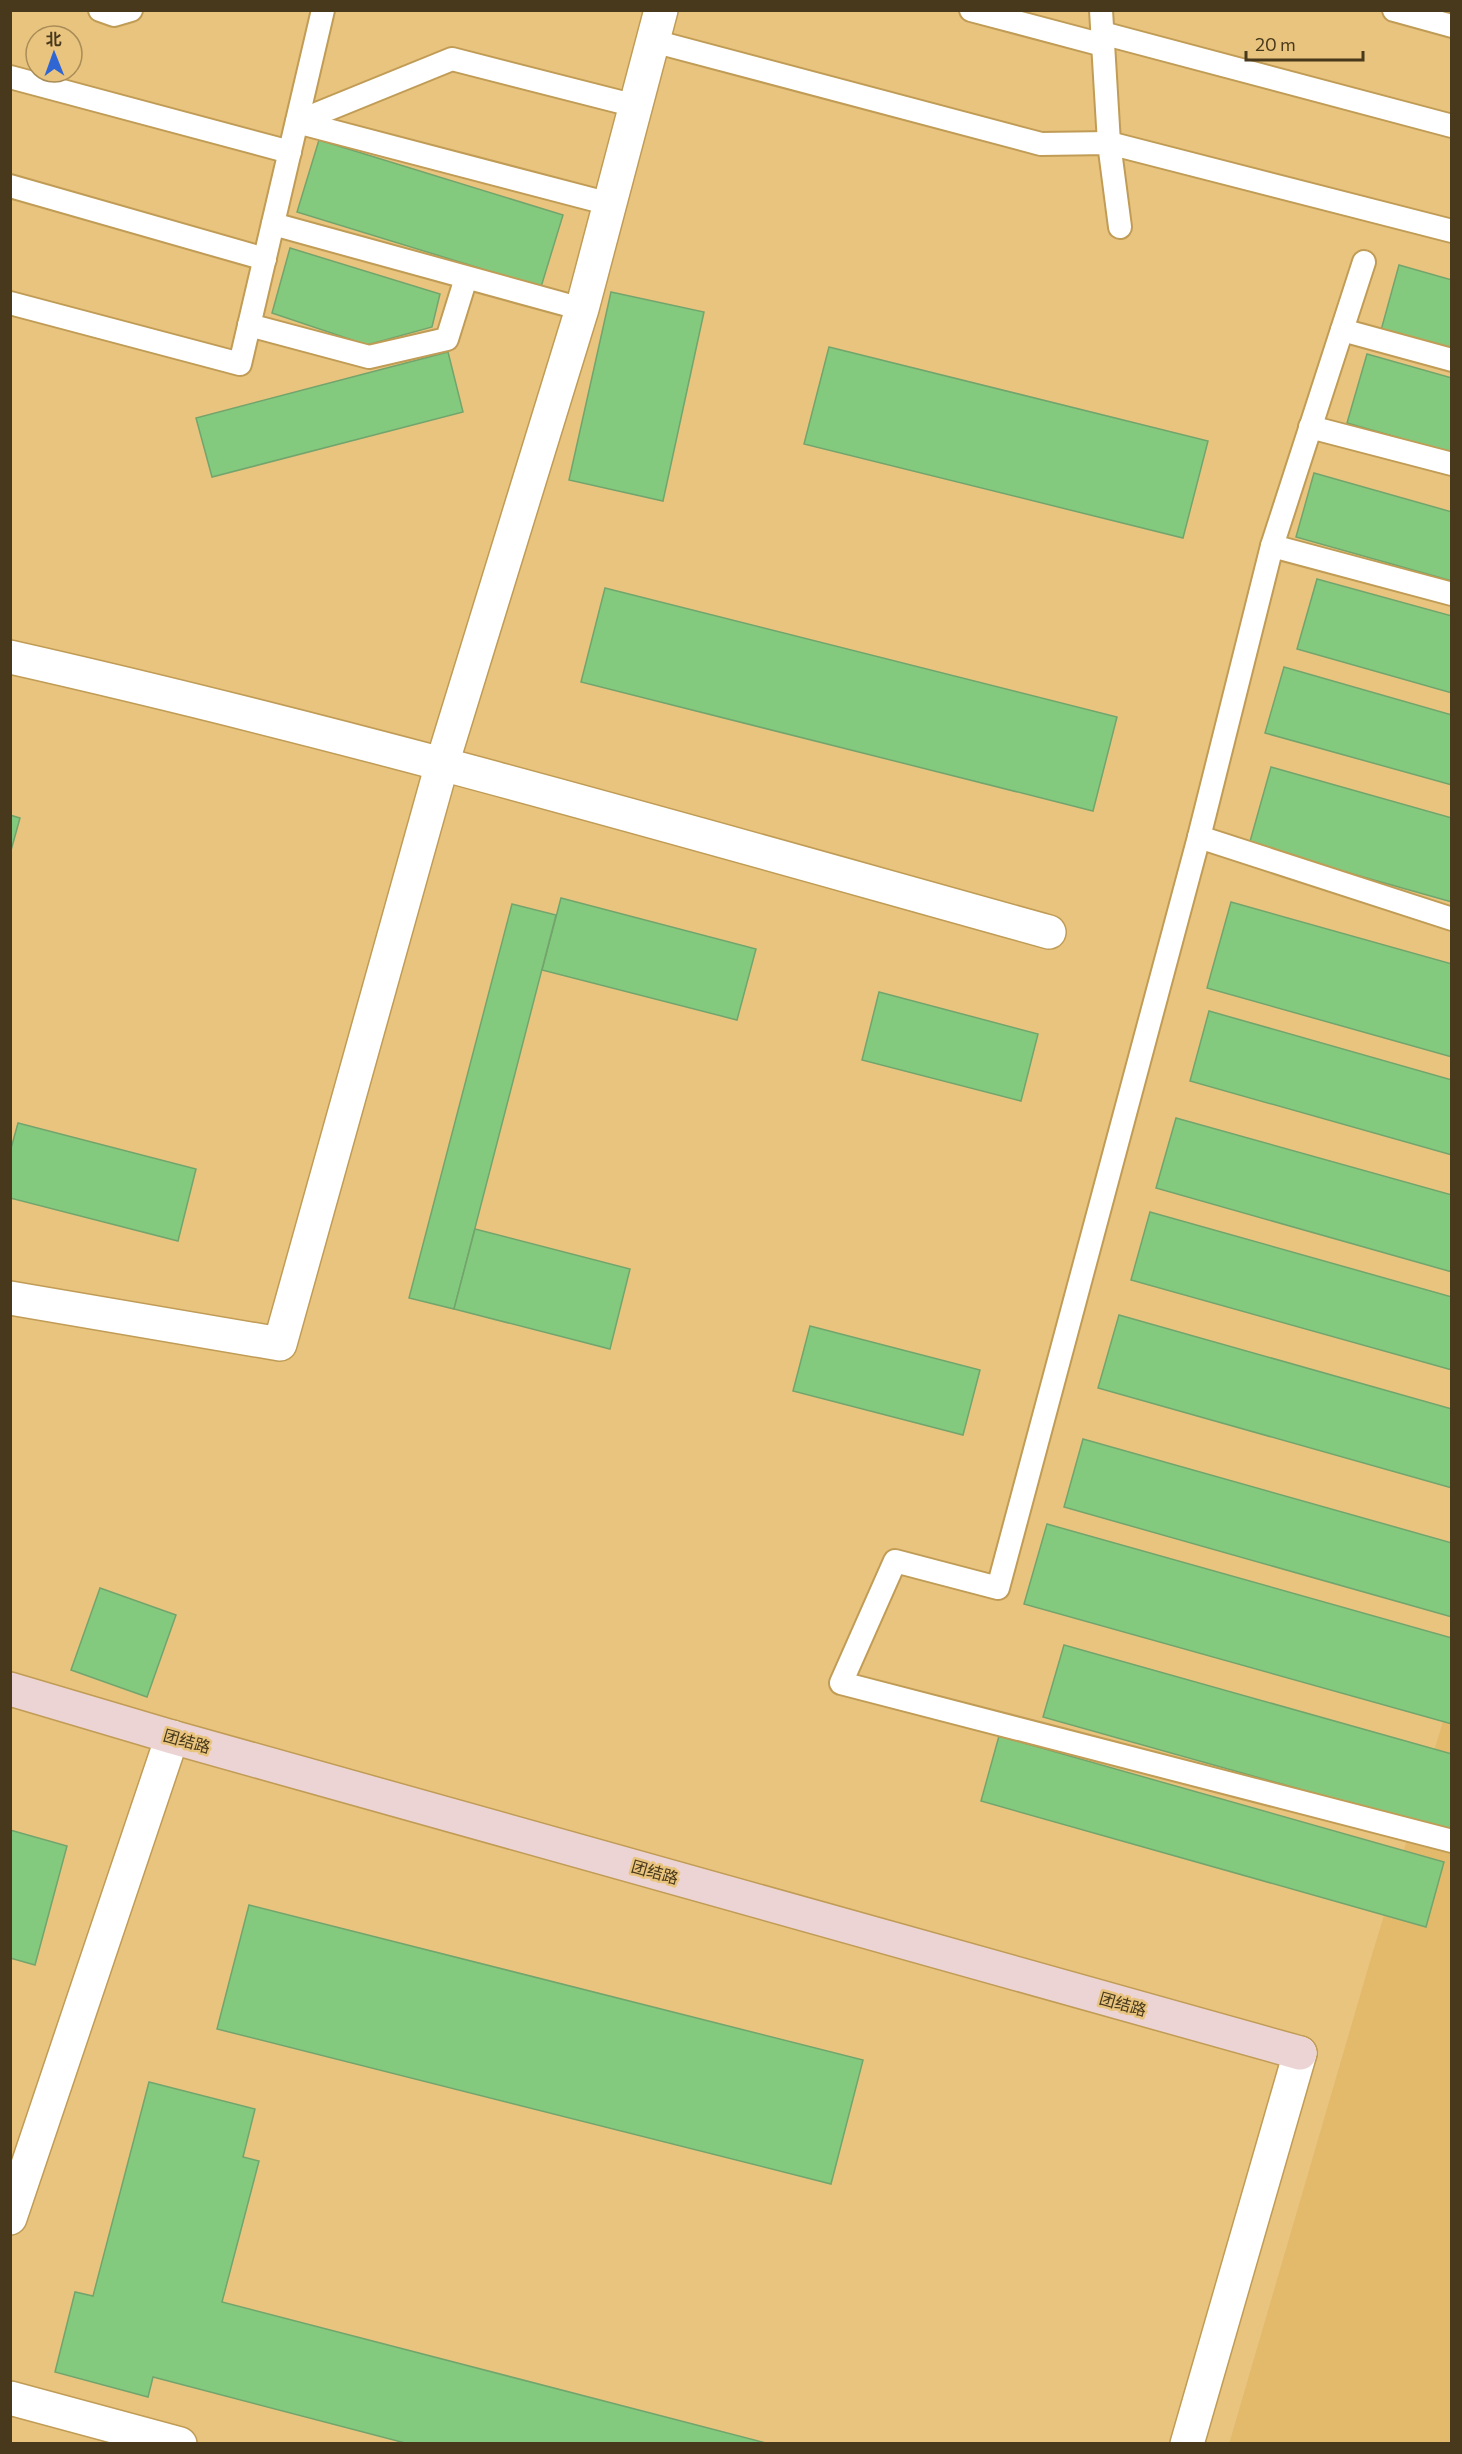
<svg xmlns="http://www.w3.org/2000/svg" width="1462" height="2454" viewBox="0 0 1462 2454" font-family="Commissioner,'Noto Sans SC',sans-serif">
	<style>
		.built { fill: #e3ba6c }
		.building { fill: #84ca7e; stroke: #72a56d; stroke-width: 1.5 }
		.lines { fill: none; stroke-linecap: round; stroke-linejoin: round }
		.lane-casing { stroke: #c09c56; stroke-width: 26 }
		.street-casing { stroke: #c09c56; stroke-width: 36 }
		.secondary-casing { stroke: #c09c56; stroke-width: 36 }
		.lane { stroke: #fff; stroke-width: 22 }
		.street { stroke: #fff; stroke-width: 33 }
		.secondary { stroke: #edd4d4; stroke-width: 33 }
		.labels { text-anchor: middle; stroke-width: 5; stroke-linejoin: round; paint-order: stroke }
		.street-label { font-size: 16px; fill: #48391c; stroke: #e9c47e }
	</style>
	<rect width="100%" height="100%" fill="#e9c47e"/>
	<path class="built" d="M1451,1695V2443L1229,2444L1371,1958Z"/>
	<g class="building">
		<path d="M319,140L563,215L541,287L297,212Z"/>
		<path d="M290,248L440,294L432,327L367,345L272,313Z"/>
		<path d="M1399,265L1452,280V354L1380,334Z"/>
		<path d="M611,292L704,312L663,501L569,480Z"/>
		<path d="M829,347L1208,441L1183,538L804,444Z"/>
		<path d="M448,352L463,412L212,477L196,418Z"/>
		<path d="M1367,354L1452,378V453L1347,423Z"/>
		<path d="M1314,473L1452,512V581L1296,537Z"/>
		<path d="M1317,579L1452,616V693L1297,649Z"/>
		<path d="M605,588L1117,717L1093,811L581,682Z"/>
		<path d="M1284,667L1452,715V785L1265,733Z"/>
		<path d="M1271,767L1452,818V902L1249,845Z"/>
		<path d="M10,815L20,818L10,854Z"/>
		<path d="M561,898L756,949L737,1020L542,970Z"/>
		<path d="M1231,902L1452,964V1057L1207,988Z"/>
		<path d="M512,904L556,915L454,1309L409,1298Z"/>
		<path d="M879,992L1038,1034L1021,1101L862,1060Z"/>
		<path d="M1209,1011L1452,1080V1155L1190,1081Z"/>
		<path d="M1176,1118L1452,1195V1272L1156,1188Z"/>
		<path d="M18,1123L196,1169L178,1241L10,1198V1152Z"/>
		<path d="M1150,1212L1452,1297V1370L1131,1280Z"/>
		<path d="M475,1229L630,1269L610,1349L454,1309Z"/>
		<path d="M1119,1315L1452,1409V1488L1098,1388Z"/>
		<path d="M810,1326L980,1370L963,1435L793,1391Z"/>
		<path d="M1083,1439L1452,1543V1617L1064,1507Z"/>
		<path d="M1047,1524L1452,1638V1724L1024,1604Z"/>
		<path d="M100,1588L176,1615L147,1697L71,1670Z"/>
		<path d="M1064,1645L1452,1754V1832L1043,1717Z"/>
		<path d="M999,1736L1444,1862L1426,1927L981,1801Z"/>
		<path d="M10,1830L67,1846L35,1965L10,1958Z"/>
		<path d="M249,1905L863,2060L831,2184L217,2029Z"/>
		<path d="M149,2082L255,2109L243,2157L259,2161L222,2302L770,2444H409L153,2377L148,2397L55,2372L75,2292L93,2296Z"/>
	</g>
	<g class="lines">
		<g class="lane-casing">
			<g id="lane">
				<path d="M100,10L114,15L131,10"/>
				<path d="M971,10L1103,45"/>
				<path d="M1101,10L1109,143L1120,227"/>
				<path d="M1394,10L1452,26"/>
				<path d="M1102,33L1452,126"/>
				<path d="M653,41L1041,144L1109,143L1452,231"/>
				<path d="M10,77L290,152"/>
				<path d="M297,122L452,59L636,106"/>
				<path d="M297,122L610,204"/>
				<path d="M10,186L265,259"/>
				<path d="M273,224L582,309"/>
				<path d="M1364,262L1272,546L1199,837L1452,919"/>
				<path d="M10,303L240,364L323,10"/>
				<path d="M249,325L369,357L447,339L466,278"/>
				<path d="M1342,330L1452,360"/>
				<path d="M1310,427L1452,464"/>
				<path d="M1272,546L1452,594"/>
				<path d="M1199,837L998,1588L895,1561L841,1683L1452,1841"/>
			</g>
		</g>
		<g class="street-casing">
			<g id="street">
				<path d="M10,657C360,736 704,836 1049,932"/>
				<path d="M10,1298L280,1344L442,764L582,309L661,10"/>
				<path d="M10,2218L172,1737"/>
				<path d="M10,2398L180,2444"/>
				<path d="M1187,2444L1300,2053"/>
			</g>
		</g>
		<g class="secondary-casing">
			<path id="secondary" d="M10,1689L172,1737L1300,2053"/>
		</g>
		<use href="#lane" class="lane"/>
		<use href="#street" class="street"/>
		<use href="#secondary" class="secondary"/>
	</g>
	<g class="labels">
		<g class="street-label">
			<text transform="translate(187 1741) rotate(16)" y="6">团结路</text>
			<text transform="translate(655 1872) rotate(16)" y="6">团结路</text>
			<text transform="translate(1123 2004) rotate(16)" y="6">团结路</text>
		</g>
	</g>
	<rect width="1462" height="2454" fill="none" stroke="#48391c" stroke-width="24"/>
	<g transform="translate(54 54) rotate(359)"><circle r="28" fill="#e9c47e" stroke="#a98c57" stroke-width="1.5"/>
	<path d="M0-4.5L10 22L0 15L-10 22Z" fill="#3066d4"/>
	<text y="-9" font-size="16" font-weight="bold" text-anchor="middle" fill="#48391c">北</text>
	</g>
	<path d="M1246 51v9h117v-9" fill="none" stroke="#48391c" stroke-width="3"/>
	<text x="1255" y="51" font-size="18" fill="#48391c" stroke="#e9c47e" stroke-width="4.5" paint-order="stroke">20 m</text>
</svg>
